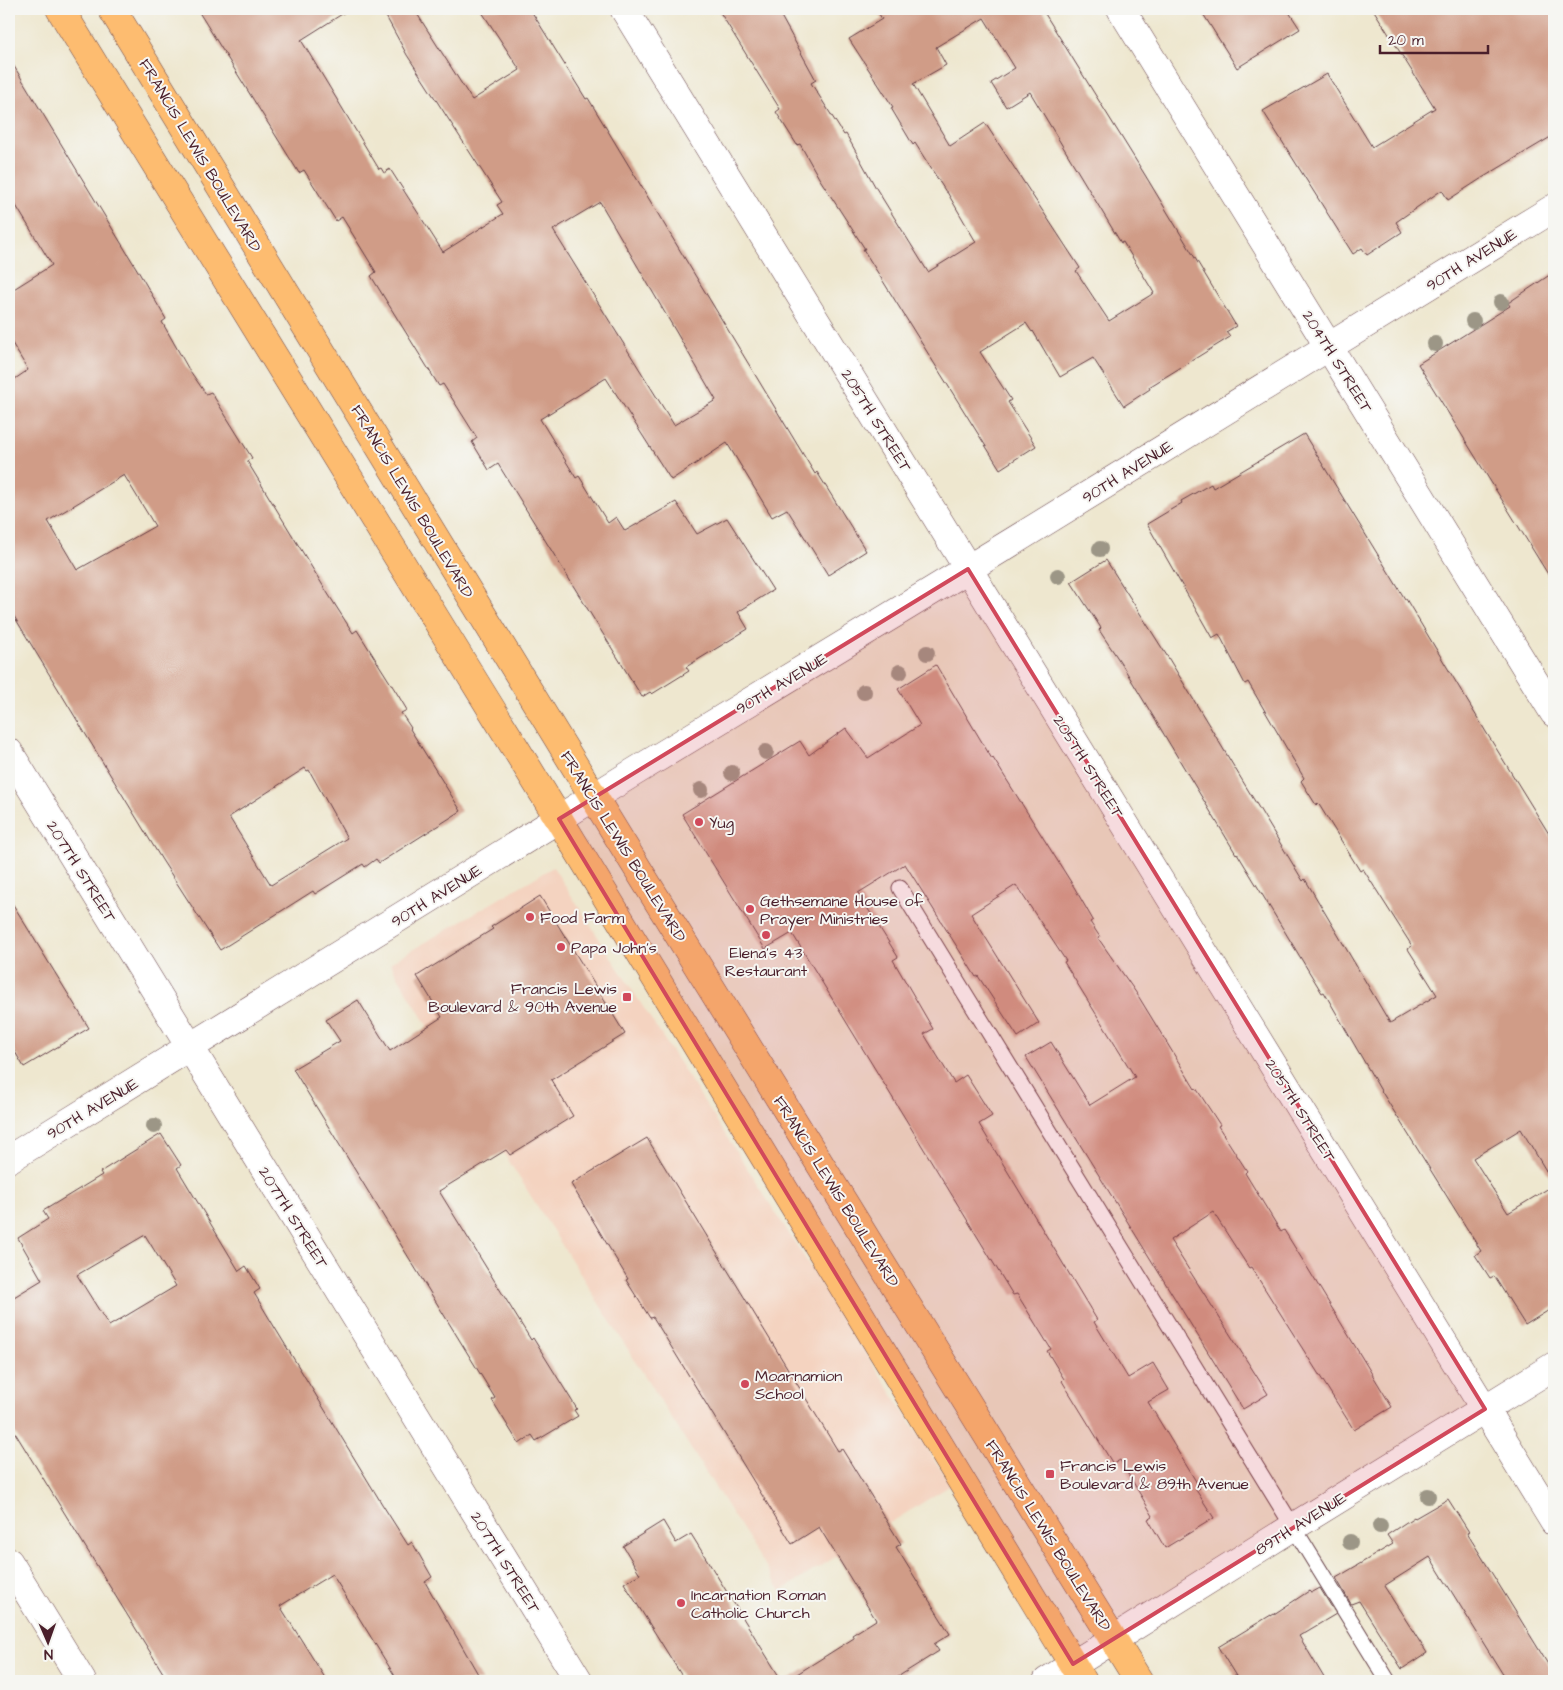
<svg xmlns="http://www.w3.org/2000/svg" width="1563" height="1690" viewBox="0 0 1563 1690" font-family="'Architects Daughter',sans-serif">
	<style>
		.built { fill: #f4d3c0 }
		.building { fill: #d09c87; fill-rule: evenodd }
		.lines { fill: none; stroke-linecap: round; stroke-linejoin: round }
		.service-casing { stroke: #633d44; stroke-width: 17 }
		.minor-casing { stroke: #633d44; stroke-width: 29 }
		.primary-casing { stroke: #633d44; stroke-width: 29 }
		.service { stroke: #fff; stroke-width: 15 }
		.minor { stroke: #fff; stroke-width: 28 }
		.primary { stroke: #fdbc6f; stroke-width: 28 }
		.tree { fill: #9c9686 }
		.marked { fill: #d1495b; fill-opacity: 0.2; stroke: #d1495b; stroke-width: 4; stroke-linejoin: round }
		.poi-dot { fill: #d1495b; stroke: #f6f6f2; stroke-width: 2 }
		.labels { text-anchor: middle; stroke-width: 4; stroke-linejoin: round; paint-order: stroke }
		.street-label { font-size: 16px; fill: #4a1f2b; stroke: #f6f6f2 }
		.poi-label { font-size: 16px; fill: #4a1f2b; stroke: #f6f6f2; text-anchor: start }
	</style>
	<rect width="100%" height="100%" fill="#f6f6f2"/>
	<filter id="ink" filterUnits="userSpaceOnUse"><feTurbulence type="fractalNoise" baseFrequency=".02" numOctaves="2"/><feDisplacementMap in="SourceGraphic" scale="10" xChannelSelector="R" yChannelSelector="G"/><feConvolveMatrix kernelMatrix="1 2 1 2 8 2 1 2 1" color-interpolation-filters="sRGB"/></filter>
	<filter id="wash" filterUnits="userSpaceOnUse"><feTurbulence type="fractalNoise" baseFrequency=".0096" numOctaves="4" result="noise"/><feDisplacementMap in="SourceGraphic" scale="20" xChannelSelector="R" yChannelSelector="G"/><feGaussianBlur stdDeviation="1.12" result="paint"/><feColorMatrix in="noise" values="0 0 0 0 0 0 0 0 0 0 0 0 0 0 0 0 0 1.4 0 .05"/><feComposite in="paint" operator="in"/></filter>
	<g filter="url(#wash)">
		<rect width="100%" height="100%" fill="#eee7cf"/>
		<path class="built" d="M553,867L951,1485L781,1591L484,1122L390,963Z"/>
		<g id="blocks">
			<g class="building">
				<path d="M197,9H350L301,40L379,169L381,168L384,173L390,169L443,252L503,214L497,205L502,202L407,55L382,9H414L472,100L520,70L480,9H530L586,99L588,98L815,474L817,472L866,551L828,575L787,509L772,517L727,443L671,480L606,378L540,419L570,468L576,478L579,476L608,523L616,517L625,531L676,502L697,534L727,518L773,590L738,612L748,629L686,667L689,671L652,694L650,692L642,697L498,464L489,470L472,442L477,438L443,384L439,386L387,302L371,276L376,272L342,217L336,221L304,170L299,173ZM600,202L716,400L674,425L553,230Z"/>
				<path d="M718,9H777L816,80L811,83L844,135L846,134L876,188L928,272L976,242L947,192H946L915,143L913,145L891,108L893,107L849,39L882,19L876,9H1042L1145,175L1236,326L1226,332L1230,337L1149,387L1150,389L1124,406L1093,358L1060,377L1033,331L1032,332L1026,323L980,352L1011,400L1008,402L1036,446L1000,469L863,249H865L819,178L800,144L797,145L776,112L780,109ZM984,18L1015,68L991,83L1006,107L1030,92L1121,243L1123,242L1154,293L1109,321L1076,271L1080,268L985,123L950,146L913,84L946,65L936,47Z"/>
				<path d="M1200,9H1287L1300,29L1237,68Z"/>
				<path d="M1373,9H1554V135L1482,178L1448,200L1442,190L1396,222L1402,232L1367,255L1362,248L1353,254L1263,111L1327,74L1372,147L1435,108Z"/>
				<path d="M9,58L138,271L166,319L162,322L188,368L206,394L211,392L252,458L247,461L325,589L353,633L357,630L398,695L407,710L401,713L411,728L410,729L461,811L379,863L376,859L365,867L363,864L315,894L313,891L220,950L162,860L9,608V383L28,370L9,338V292L52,265L9,194ZM124,475L155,526L77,570L48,521ZM305,768L307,771L309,770L347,838L271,885L229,817Z"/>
				<path d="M1554,272V584L1418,364L1510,306L1508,303Z"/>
				<path d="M1304,434L1405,599H1406L1486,732L1554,842V1184L1521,1129L1473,1158L1508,1213L1554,1185V1307L1525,1325L1494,1276L1490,1278L1475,1255L1481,1251L1380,1089L1324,992L1322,993L1237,853L1236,854L1121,663L1099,630L1101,628L1071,582L1106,560L1169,659L1303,881L1305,879L1390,1023L1437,995L1408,949L1412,946L1363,869L1360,871L1318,803L1316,805L1301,781L1304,778L1248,682L1245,684L1219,634L1212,638L1147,524L1182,503L1181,501L1211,484L1213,488Z"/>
				<path d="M936,665L992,759L993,758L1074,887L1093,920L1090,922L1100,937L1098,938L1137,994L1195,1089L1196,1088L1220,1125L1218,1126L1247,1171L1245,1173L1281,1232L1284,1230L1307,1267L1392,1407L1354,1430L1251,1267L1249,1268L1213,1212L1170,1240L1268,1394L1243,1409L1026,1057L1051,1042L1090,1105L1135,1077L1064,962L1066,961L1016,885L971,914L1039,1023L1018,1037L978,976L976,977L905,864L858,893L898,957L893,960L933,1029L924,1034L954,1083L966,1075L992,1116L979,1124L1097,1320L1094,1322L1128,1378L1153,1363L1169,1390L1148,1402L1200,1488L1196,1490L1214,1518L1165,1548L1148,1519L1153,1516L1120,1460L1113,1464L1062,1381L1064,1379L1047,1351L1051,1349L1017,1294L1013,1295L792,933L765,949L682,814L800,741L809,755L846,728L868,758L920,725L898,689Z"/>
				<path d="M540,896L625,1034L551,1080L573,1116L510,1155L506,1150L439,1191L531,1340L533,1338L577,1409L574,1410L578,1416L536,1441L532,1435L519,1444L492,1400L495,1398L293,1069L340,1041L326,1020L358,1000L390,1051L442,1017L417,976L493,929L491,927Z"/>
				<path d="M9,898L89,1028L24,1067L9,1042Z"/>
				<path d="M161,1134L181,1165L177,1168L239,1271L246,1266L260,1289L254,1293L272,1323L382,1504L408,1545L412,1542L432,1577L425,1582L482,1681H398L332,1574L280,1606L327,1681H168L9,1423V1300L42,1280L18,1238L48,1219L43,1211L102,1175L100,1172ZM145,1235L176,1286L109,1326L77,1275Z"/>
				<path d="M647,1138L838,1451L842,1449L901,1544L896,1547L950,1634L934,1644L939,1651L891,1681H786L854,1638L852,1635L876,1620L819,1527L792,1544L653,1317L650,1318L626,1280L628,1279L571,1184Z"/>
				<path d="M1448,1499L1469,1532L1467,1533L1554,1674V1681H1507L1430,1557L1384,1586L1427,1653L1402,1669L1359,1601L1351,1604L1336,1578L1393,1544L1387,1535L1414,1517L1415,1518Z"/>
				<path d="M663,1521L676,1543L691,1534L782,1681H685L624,1583L640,1574L623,1546Z"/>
				<path d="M1320,1588L1336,1614L1299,1636L1326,1681H1239L1218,1647L1271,1615V1616L1309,1591L1311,1593Z"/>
			</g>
		</g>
	</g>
	<g filter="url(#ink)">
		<use href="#blocks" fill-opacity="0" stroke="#633d44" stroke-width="1"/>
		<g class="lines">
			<g class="service-casing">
				<path id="service" d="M900,888L1388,1681"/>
			</g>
			<g class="minor-casing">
				<g id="minor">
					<path d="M624,9L1554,1522"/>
					<path d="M1121,9L1554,713"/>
					<path d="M9,752L579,1681"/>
					<path d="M9,1159L631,774L999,550L1554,208"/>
					<path d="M9,1562L82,1681"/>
					<path d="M1047,1681L1293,1527L1554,1366"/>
				</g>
			</g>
			<g class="primary-casing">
				<g id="primary">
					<path d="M60,9L540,788L1083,1681"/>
					<path d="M112,9L620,840L1139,1681"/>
				</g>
			</g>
			<use href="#service" class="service"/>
			<use href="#minor" class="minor"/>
			<use href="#primary" class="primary"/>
		</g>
		<g class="tree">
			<circle cx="1501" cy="302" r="8"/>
			<circle cx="1473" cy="321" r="8"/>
			<circle cx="1435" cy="344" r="8"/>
			<circle cx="1100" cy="549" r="8"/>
			<circle cx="1058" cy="576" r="8"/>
			<circle cx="927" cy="653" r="8"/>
			<circle cx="900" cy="672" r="8"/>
			<circle cx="864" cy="692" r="8"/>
			<circle cx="766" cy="752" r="8"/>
			<circle cx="732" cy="773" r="8"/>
			<circle cx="701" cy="790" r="8"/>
			<circle cx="154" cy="1126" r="8"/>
			<circle cx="1428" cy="1496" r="8"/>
			<circle cx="1380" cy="1526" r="8"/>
			<circle cx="1350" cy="1542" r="8"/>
		</g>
	</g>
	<path class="marked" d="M968,569L1485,1409L1073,1664L559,819Z"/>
	<g class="poi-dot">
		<circle cx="699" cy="822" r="5"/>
		<circle cx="750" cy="909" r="5"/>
		<circle cx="530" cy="917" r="5"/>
		<circle cx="766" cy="935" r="5"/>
		<circle cx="561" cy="947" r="5"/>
		<rect x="622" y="992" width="10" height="10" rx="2.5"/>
		<circle cx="745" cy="1384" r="5"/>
		<rect x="1045" y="1469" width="10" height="10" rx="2.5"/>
		<circle cx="681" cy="1603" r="5"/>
	</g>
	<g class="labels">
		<g class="street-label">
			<text transform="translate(201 155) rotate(59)" y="6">FRANCIS LEWIS BOULEVARD</text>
			<text transform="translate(1471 259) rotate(-32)" y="6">90TH AVENUE</text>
			<text transform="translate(1338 361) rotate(58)" y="6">204TH STREET</text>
			<text transform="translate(877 420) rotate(58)" y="6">205TH STREET</text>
			<text transform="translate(1127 471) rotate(-32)" y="6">90TH AVENUE</text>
			<text transform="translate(413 501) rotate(59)" y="6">FRANCIS LEWIS BOULEVARD</text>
			<text transform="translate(781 683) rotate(-31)" y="6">90TH AVENUE</text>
			<text transform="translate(1089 766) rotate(58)" y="6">205TH STREET</text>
			<text transform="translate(624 846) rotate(58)" y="6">FRANCIS LEWIS BOULEVARD</text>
			<text transform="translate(82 871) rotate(58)" y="6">207TH STREET</text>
			<text transform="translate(436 895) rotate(-32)" y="6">90TH AVENUE</text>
			<text transform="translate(92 1108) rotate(-31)" y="6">90TH AVENUE</text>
			<text transform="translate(1301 1110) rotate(58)" y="6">205TH STREET</text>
			<text transform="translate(837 1191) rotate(58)" y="6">FRANCIS LEWIS BOULEVARD</text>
			<text transform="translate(294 1217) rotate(58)" y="6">207TH STREET</text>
			<text transform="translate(1300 1523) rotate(-32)" y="6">89TH AVENUE</text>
			<text transform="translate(1049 1535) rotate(58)" y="6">FRANCIS LEWIS BOULEVARD</text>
			<text transform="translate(506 1562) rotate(58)" y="6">207TH STREET</text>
		</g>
		<g class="poi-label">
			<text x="709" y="828">Yug</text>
			<text x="760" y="906">Gethsemane House of<tspan x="760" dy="18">Prayer Ministries</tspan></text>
			<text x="540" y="923">Food Farm</text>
			<text x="571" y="953">Papa John's</text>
			<text x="766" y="958" text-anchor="middle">Elena’s 43<tspan x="766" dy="18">Restaurant</tspan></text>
			<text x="617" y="994" text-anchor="end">Francis Lewis<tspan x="617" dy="18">Boulevard &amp; 90th Avenue</tspan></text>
			<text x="755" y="1381">Moarnamion<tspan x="755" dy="18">School</tspan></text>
			<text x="1060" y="1471">Francis Lewis<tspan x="1060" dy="18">Boulevard &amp; 89th Avenue</tspan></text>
			<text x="691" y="1600">Incarnation Roman<tspan x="691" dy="18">Catholic Church</tspan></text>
		</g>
	</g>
	<rect width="1563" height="1690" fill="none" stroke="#f6f6f2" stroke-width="30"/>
	<g transform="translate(48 1642) rotate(178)" stroke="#f6f6f2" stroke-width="4" paint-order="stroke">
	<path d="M0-4L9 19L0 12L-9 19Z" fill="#4a1f2b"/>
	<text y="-8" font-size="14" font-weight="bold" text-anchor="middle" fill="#4a1f2b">N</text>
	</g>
	<path d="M1380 45v8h108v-8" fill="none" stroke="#4a1f2b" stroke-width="2.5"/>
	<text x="1388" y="45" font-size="15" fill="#4a1f2b" stroke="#f6f6f2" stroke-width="4" paint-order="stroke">20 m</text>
</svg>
